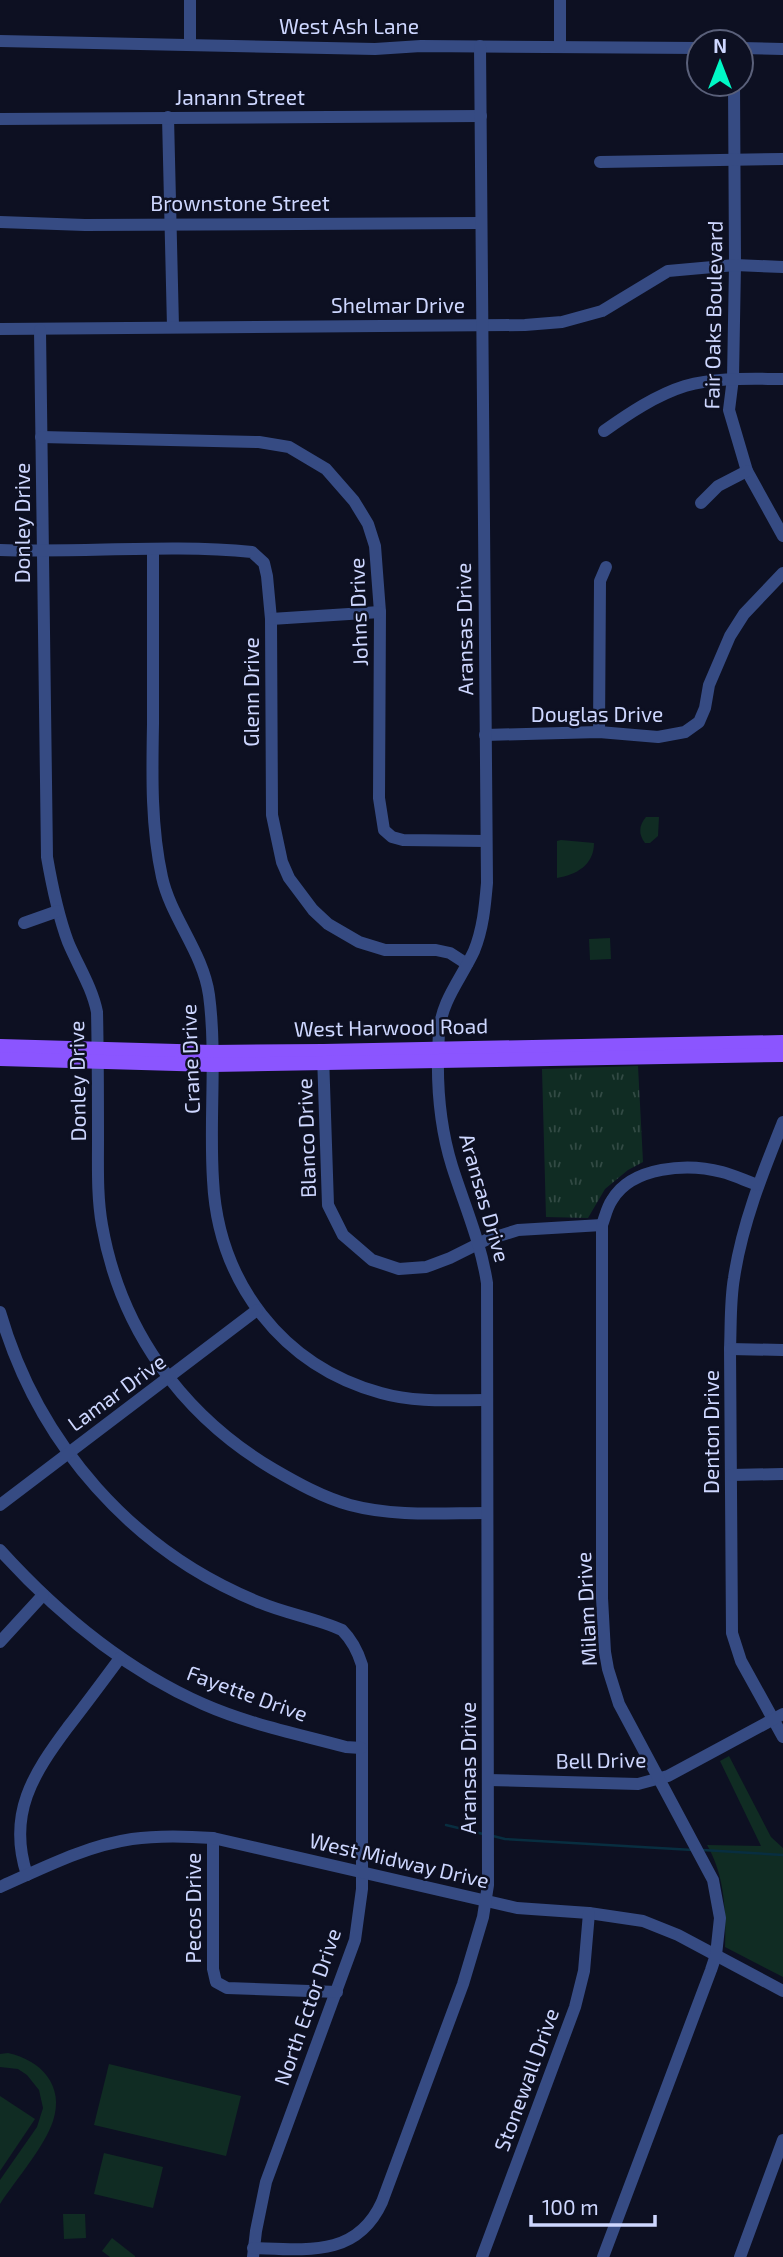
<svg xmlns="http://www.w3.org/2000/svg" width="783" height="2257" viewBox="0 0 783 2257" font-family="'Exo 2',sans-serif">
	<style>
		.grass { fill: url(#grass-tufts) }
		.park { fill: #102c23 }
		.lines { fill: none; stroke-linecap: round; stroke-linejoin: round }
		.stream { stroke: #082e40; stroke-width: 2.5 }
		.minor { stroke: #364b83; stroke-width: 12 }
		.major { stroke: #8b55ff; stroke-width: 14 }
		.labels { text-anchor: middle; stroke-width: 5; stroke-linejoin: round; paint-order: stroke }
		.street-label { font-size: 21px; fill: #ced7ff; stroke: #0d1022 }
	</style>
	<defs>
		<pattern id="grass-tufts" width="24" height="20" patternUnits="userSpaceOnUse" patternTransform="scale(1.75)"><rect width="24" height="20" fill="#102c23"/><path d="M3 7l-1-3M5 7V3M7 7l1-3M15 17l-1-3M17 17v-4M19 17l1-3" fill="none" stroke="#324a44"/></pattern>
	</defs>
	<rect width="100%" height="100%" fill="#0d1022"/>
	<path class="grass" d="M638,1066L643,1162L628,1170L605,1189L588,1218L546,1217L542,1069Z"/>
	<g class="park">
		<path d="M646,817H659L658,836L650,843H645C638,834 639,825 646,817Z"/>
		<path d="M561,840L594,843C594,865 576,875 557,878V841Z"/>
		<path d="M610,938L611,959L590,960L589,939Z"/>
		<path d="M729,1756L771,1837L783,1848V1977L725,1947C726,1912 725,1876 707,1845L761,1846L720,1761Z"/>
		<path d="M8,2053C41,2060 65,2086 53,2121C45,2146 15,2181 0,2204V2180L37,2127L43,2108L39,2090L27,2075L18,2069L0,2067V2054Z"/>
		<path d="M109,2064L241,2096L226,2156L94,2125Z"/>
		<path d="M0,2096L35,2119L0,2171Z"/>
		<path d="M104,2153L163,2167L153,2208L94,2194Z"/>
		<path d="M63,2214H85L86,2238L64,2239Z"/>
		<path d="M112,2238L135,2256V2257H110L102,2251Z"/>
	</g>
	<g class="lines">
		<g class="stream">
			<path d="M446,1825L483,1834"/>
			<path d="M493,1836L505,1839L693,1850"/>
			<path d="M703,1850L783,1855"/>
		</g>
		<g class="minor">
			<path d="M190,0V45"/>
			<path d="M0,41L375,49L421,46L699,48"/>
			<path d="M560,47V0"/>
			<path d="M741,48L783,49"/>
			<path d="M734,84L735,265L733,378L729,410L747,471L783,536"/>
			<path d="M168,117L173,327"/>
			<path d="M0,119L481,116"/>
			<path d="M600,162L783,159"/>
			<path d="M0,222L85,225L481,223"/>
			<path d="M0,329L525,325L562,322L602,311L668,271L735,265L783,267"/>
			<path d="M40,330L47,857C52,886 58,915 68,942C78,966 92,987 97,1012C98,1055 98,1097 98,1140C98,1168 97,1197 102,1225C120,1329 182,1415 273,1469C297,1483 322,1497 350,1505C395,1517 442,1513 487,1513"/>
			<path d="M604,431C628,414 656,395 685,386C717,377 750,379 783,379"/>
			<path d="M41,437L259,442L289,447L326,469L354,501L368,524L375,546L380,612L379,798L384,830L392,837L403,840L486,841"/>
			<path d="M701,503L718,486L747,471"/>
			<path d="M153,549C153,607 153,665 153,724C152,775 151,827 162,877C171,918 203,952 209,995C217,1056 209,1119 213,1180C218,1282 282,1366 381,1393C416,1403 452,1400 487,1400"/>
			<path d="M0,550C84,553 169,544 252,552L264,563L267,576L271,619L272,815L282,862L289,878L313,910L328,924L359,942L385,950H436L450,953L467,964"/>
			<path d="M271,619L380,612"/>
			<path d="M599,732L600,581L606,567"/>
			<path d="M485,735L599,732L658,737L685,732L699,722L705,708L709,685L730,636L744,614L783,573"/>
			<path d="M24,923L58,911"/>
			<path d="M323,1055L328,1205L343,1235L372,1260L399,1269L426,1267L450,1258L486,1240L518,1230L602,1225"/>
			<path d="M783,1122C763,1172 742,1224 734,1278C730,1301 731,1325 730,1349L732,1633L741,1661L783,1737"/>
			<path d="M0,1312C38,1444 133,1552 261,1603C287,1614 316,1618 342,1630C352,1640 358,1652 362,1665V1889L355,1940L266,2182L256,2231L253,2257"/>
			<path d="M730,1349L783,1350"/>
			<path d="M731,1475L783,1474"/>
			<path d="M0,1505L257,1310"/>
			<path d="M0,1550C58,1614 124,1669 203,1704C248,1724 298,1734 346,1747L361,1748"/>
			<path d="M0,1642L43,1595"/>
			<path d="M488,1780L638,1784L668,1776L783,1714"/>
			<path d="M213,1838V1969L216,1982L227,1988L337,1992"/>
			<path d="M27,1875C7,1814 33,1774 68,1727C86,1704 103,1681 120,1658"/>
			<path d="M0,1887C43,1868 85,1846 132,1839C159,1835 186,1836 213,1838L517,1908L589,1913L643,1921L678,1935L783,1991"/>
			<path d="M253,2248C308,2250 357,2257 382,2202L463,1984L483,1917L488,1885L487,1283C481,1243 464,1204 452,1166C439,1124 436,1077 439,1033C441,1001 461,979 474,951C483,929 485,906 487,883L480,46"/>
			<path d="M482,2257L575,2007L584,1971L589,1913"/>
			<path d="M603,2257L711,1970L716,1955L720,1918L713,1880L619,1704L608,1669L605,1652L602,1598V1225C605,1217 607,1207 612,1200C632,1166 688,1163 722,1172C734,1175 746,1181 758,1185"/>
			<path d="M740,2257L783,2140"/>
		</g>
		<g class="major">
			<path d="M0,1046L212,1052L323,1051L783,1042"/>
			<path d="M0,1059L212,1065L783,1055"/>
		</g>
	</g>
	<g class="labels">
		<g class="street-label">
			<text x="349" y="34">West Ash Lane</text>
			<text x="240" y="105">Janann Street</text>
			<text x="240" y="211">Brownstone Street</text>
			<text x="398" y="313">Shelmar Drive</text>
			<text transform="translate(714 315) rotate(-89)" y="7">Fair Oaks Boulevard</text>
			<text transform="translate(23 523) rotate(-90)" y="7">Donley Drive</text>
			<text transform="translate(359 612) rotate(-92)" y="7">Johns Drive</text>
			<text transform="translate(465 629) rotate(-91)" y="7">Aransas Drive</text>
			<text transform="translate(252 692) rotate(-90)" y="7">Glenn Drive</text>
			<text x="597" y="722">Douglas Drive</text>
			<text transform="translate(391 1028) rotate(-1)" y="7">West Harwood Road</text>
			<text transform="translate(191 1059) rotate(-92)" y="7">Crane Drive</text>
			<text transform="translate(78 1081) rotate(-91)" y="7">Donley Drive</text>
			<text transform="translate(307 1138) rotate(-92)" y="7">Blanco Drive</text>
			<text transform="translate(484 1198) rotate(74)" y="7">Aransas Drive</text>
			<text transform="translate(117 1393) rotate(-36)" y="7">Lamar Drive</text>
			<text transform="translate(712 1432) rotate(-90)" y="7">Denton Drive</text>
			<text transform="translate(587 1609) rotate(-93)" y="7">Milam Drive</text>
			<text transform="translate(247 1694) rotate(20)" y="7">Fayette Drive</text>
			<text transform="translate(601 1761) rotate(-1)" y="7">Bell Drive</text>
			<text transform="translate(469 1768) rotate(-90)" y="7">Aransas Drive</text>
			<text transform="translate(399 1861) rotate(13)" y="7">West Midway Drive</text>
			<text transform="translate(194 1908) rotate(-90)" y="7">Pecos Drive</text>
			<text transform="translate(308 2007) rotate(-71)" y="7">North Ector Drive</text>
			<text transform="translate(527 2080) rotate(-70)" y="7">Stonewall Drive</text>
		</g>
	</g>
	<g transform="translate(720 63)"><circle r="33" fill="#0d1022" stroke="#5a607a" stroke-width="2"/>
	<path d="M0-5L12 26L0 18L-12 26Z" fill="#00f9c6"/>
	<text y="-10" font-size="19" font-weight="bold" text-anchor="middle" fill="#ced7ff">N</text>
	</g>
	<path d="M531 2215v10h124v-10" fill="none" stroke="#ced7ff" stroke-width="3.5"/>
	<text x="542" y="2215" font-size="21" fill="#ced7ff" stroke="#0d1022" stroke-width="5" paint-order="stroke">100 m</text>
</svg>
